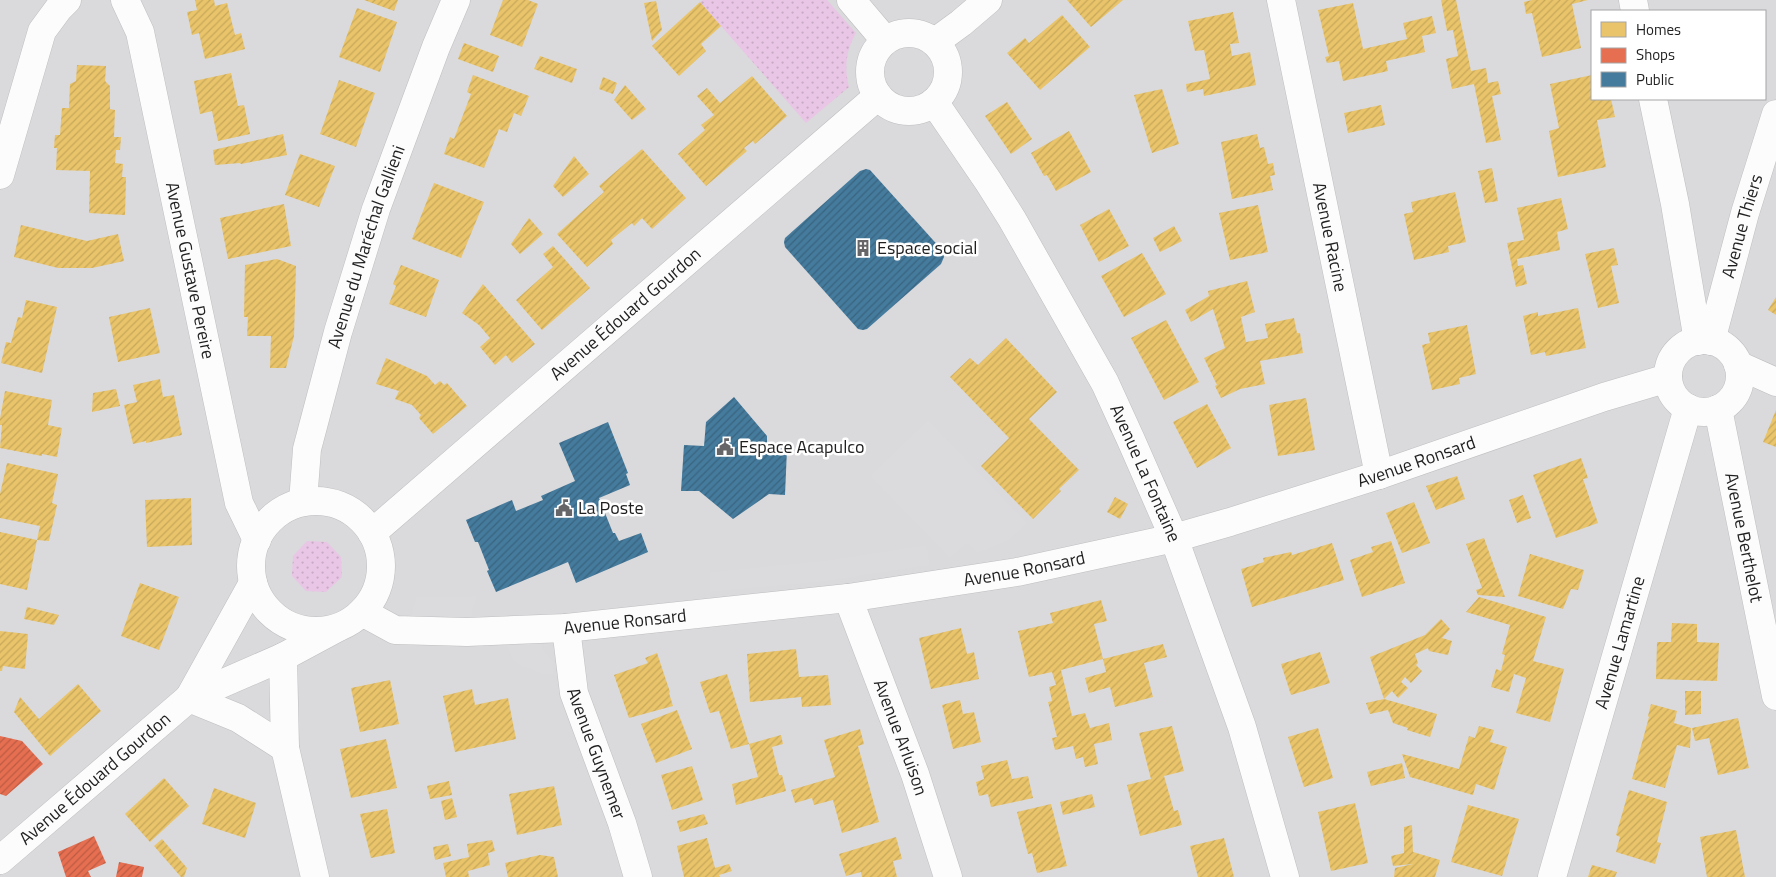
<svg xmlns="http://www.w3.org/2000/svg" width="1776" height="877" viewBox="0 0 1776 877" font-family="'Titillium Web',sans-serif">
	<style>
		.residential { fill: #dad9dc; fill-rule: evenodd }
		.grass { fill: url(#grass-dots) }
		.parking { fill: #dbdadc }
		.homes { fill: url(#homes-hatch) }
		.shops { fill: url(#shops-hatch) }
		.public { fill: url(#public-hatch) }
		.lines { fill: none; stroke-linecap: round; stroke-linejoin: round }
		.minor-casing { stroke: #bfbec0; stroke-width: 29 }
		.minor { stroke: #fcfcfc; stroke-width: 28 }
		.labels { text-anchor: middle; stroke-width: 5; stroke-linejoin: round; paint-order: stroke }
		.street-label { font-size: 18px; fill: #1f1f1f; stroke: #fff }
		.poi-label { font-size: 18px; fill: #1f1f1f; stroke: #fff; text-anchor: start }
	</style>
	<defs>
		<pattern id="grass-dots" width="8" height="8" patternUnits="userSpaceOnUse" patternTransform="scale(1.25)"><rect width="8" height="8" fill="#e9c6e5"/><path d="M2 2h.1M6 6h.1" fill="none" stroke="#c7aac4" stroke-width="1.8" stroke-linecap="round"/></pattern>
		<pattern id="homes-hatch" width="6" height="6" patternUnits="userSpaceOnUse" patternTransform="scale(1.25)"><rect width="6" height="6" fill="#e9c46a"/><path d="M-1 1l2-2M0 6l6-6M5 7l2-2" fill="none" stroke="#c7a85b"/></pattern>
		<pattern id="shops-hatch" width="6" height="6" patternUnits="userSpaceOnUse" patternTransform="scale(1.25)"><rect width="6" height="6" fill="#e76f51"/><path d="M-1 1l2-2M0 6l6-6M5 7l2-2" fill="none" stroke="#bb5b43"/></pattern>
		<pattern id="public-hatch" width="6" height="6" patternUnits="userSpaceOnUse" patternTransform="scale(1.25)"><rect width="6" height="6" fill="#457b9d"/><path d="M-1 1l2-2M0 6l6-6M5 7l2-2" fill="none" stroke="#39647f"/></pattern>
	</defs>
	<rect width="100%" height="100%" fill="#eae8ed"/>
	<path class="residential" d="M0,0H1776V877H0ZM1592,11H1765V99H1592Z"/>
	<g class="grass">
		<path d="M703,0H827L856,33C846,50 844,68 849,87L806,123L700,2Z"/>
		<path d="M307,541L327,542L341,557L342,577L326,592L306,591L292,576L293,556Z"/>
	</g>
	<g class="parking">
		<path d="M928,420L1027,523L1009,540L978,553L967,543L950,558L870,476Z"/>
		<path d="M926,545L930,565L820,582L710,592L709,572L822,561Z"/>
		<path d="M477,596L467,632L407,630L416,597Z"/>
		<path d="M543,629L542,648L553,661V674H542L531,669L522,667L513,660L501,631Z"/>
	</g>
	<g class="homes">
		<path d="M195,0H214L215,6L227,3L235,35L241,33L245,49L205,59L199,33L192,35L187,12L197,10Z"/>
		<path d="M364,0H398L394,11Z"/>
		<path d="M503,0H528L538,4L522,47L490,35Z"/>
		<path d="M1067,0H1123L1091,27Z"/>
		<path d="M1441,0H1456L1471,71L1486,68L1488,83L1498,81L1501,94L1492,96L1501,140L1486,143L1474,84L1452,89L1446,59L1458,56L1453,30L1447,31Z"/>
		<path d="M1532,0H1588L1572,4L1581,48L1542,57L1532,13L1526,14L1524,2Z"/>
		<path d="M656,1L662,30L652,41L644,3Z"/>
		<path d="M700,2L721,26L701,44L706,51L679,76L652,46Z"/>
		<path d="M1353,3L1363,49L1407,39L1403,23L1432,16L1436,33L1422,36L1425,52L1386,61L1388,71L1343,81L1339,61L1327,63L1325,57L1329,56L1318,10Z"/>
		<path d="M357,8L397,22L380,72L339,57Z"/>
		<path d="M1233,12L1239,43L1230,44L1232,56L1250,52L1256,85L1204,96L1203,89L1187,92L1186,84L1210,79L1204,50L1195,51L1188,21Z"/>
		<path d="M1062,15L1090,47L1040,90L1007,53L1025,38L1029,43Z"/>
		<path d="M464,43L499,56L493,72L458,59Z"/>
		<path d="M540,56L577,69L572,83L534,69Z"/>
		<path d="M77,65L106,66L105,81L110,86V109L115,110L114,137H121L120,150H116L115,163L123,164L122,177H126L125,215L89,213L90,171L56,170L57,148H54L55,135H60L62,108H69L70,84L76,81Z"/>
		<path d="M231,73L238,106L244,105L250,134L218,141L212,111L200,114L194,81Z"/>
		<path d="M473,75L529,96L521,116L514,113L507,132L499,129L484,168L444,154L450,137L454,139L463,115L471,94L467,92Z"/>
		<path d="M1592,75V99H1611L1615,117L1597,120L1606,167L1558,177L1549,131L1559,128L1550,84Z"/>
		<path d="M752,76L787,116L755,144L753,141L744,148L747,151L706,186L678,154L705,130L701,125L714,115L697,96L707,88L720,103Z"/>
		<path d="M603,77L617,83L613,94L599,89Z"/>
		<path d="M339,80L375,93L356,147L320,134Z"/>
		<path d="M625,85L646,109L632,120L614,100Z"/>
		<path d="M1162,89L1179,144L1152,153L1134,95Z"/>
		<path d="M1007,102L1032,139L1011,154L985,116Z"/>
		<path d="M1381,105L1385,125L1348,133L1344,113Z"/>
		<path d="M1069,131L1091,172L1056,191L1047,175L1044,176L1031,153Z"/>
		<path d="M283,134L287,155L241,164L240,163L215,165L213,150Z"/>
		<path d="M1257,134L1260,148L1264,147L1268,164L1273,163L1275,175L1270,176L1273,190L1232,199L1221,142Z"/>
		<path d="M642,149L686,198L652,229L642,218L634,226L632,223L611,240L613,244L587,267L557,234L604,192L599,186Z"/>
		<path d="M300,154L335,166L319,207L285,195Z"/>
		<path d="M574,156L589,174L563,197L553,186Z"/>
		<path d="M1492,168L1498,201L1485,203L1478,171Z"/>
		<path d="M434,183L484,202L461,258L412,239Z"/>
		<path d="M1455,192L1466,242L1448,246L1449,252L1414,260L1404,214L1413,212L1411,202Z"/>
		<path d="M1561,198L1568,229L1557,232L1560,250L1517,259L1518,266L1523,265L1527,284L1516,287L1507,243L1524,240L1517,208Z"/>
		<path d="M284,204L291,246L228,259L220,218Z"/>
		<path d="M1258,205L1268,252L1230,260L1219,213Z"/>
		<path d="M1109,209L1129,246L1099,262L1080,225Z"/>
		<path d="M529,218L543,234L520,254L511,244Z"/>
		<path d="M21,225L87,241L118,234L124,261L92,268H58L14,257Z"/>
		<path d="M1174,226L1182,241L1160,252L1153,238Z"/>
		<path d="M553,246L590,288L542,330L516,300L553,267L543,254Z"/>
		<path d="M1614,248L1618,265L1611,266L1619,303L1598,308L1585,254Z"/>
		<path d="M1142,253L1166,294L1124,317L1101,276Z"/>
		<path d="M277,259L296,266L294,336L286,368H270L271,336H247L248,317H244L245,265Z"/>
		<path d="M401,265L439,280L426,317L389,304L396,286L393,284Z"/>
		<path d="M1247,281L1255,312L1241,317L1246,342L1268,338L1265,324L1294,318L1297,333H1300L1303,353L1260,361L1265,384L1240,389L1221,398L1215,386L1217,385L1204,358L1225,348L1213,309L1191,322L1185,310L1209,296L1208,291Z"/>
		<path d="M483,284L535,344L512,363L506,355L495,365L480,347L490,338L479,325L462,313Z"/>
		<path d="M1776,297V315L1768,310Z"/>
		<path d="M26,300L57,307L42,373L1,363L6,342L11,343L18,317L22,318Z"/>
		<path d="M150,308L160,353L118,362L109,317Z"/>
		<path d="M1578,308L1586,348L1546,356L1545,352L1531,355L1523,316L1538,312V316Z"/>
		<path d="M1166,320L1199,382L1164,400L1131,338Z"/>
		<path d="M1467,325L1476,374L1459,378L1460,384L1432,390L1422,345L1430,343L1428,333Z"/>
		<path d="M1006,338L1057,392L1029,419L1079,470L1059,489L1061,491L1033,519L981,466L1009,438L950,377L970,358L978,365Z"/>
		<path d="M386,358L427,376L435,385L440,381L444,385L447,383L467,406L433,434L419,418L421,415L412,405L395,399L399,391L376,384Z"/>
		<path d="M160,379L163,397L174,395L182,435L146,443V441L133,444L124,405L137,402L133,385Z"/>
		<path d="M116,389L120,406L92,412L93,393Z"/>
		<path d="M5,391L52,400L48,425L62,428L57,457L42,454V456L0,448L2,425H0V419Z"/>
		<path d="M1306,398L1315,450L1278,456L1269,405Z"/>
		<path d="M1207,404L1231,448L1197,468L1173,422Z"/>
		<path d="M1776,410V447L1763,442Z"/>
		<path d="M1581,458L1588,478L1583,479L1598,523L1556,538L1533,475Z"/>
		<path d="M7,463L58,474L52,503L57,505L49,541L37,540L27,590L0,584V532L37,540L40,526L0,518V494Z"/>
		<path d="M1457,476L1465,499L1436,510L1426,486Z"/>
		<path d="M1523,495L1531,518L1517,523L1509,500Z"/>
		<path d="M1115,497L1128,504L1120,519L1107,512Z"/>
		<path d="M191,498L192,545L147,547L145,500Z"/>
		<path d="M1414,502L1430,543L1402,553L1386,513Z"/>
		<path d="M1484,538L1505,597L1478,595L1476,590L1482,588L1466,544Z"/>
		<path d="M1391,541L1405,583L1362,597L1350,560L1373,552L1371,547Z"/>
		<path d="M1332,543L1344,580L1252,607L1241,569L1264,562L1263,558L1291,552L1292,555Z"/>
		<path d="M1530,554L1584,570L1578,590L1571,589L1563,609L1518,596Z"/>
		<path d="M140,583L179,597L159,650L121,636Z"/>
		<path d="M1479,597L1546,617L1533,661L1564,669L1550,722L1516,713L1526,678L1514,674L1509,692L1491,687L1496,669L1501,671L1505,655L1502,654L1510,625L1466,612Z"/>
		<path d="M1101,600L1107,621L1094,624L1103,659L1163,644L1167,657L1144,663L1153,697L1115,707L1110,687L1089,693L1085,678L1106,672L1103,659L1061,670L1072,716L1085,713L1090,728L1109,723L1112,740L1094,744L1098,764L1085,767L1083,757L1076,759L1073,746L1055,750L1052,738L1057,737L1048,702L1052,701L1049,687L1056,685L1052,672L1029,677L1018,631L1053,623L1050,613Z"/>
		<path d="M27,607L59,615L54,625L24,619Z"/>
		<path d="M1441,619L1450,629L1442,638L1452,641L1448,655L1429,651L1428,648L1415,654L1418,663L1416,665L1422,671L1411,683L1405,677L1401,682L1408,688L1398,698L1392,691L1384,699L1437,714L1430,737L1407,730L1408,728L1393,723L1388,710L1370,714L1366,703L1384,699L1370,657L1425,635Z"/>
		<path d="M1672,623L1697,624V642L1719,643L1717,681L1656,679L1657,642H1671Z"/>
		<path d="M961,628L967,654L974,652L979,679L931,689L919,638Z"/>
		<path d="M0,631L28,634L25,669L3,666L2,671H0Z"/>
		<path d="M796,649L799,677L828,675L831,705L802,707L801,697L750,702L747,654Z"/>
		<path d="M1320,652L1330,683L1291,695L1281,664Z"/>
		<path d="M657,653L670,692L669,693L673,706L629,718L614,675L648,663L645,658Z"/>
		<path d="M727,674L749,744L731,749L719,711L710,713L700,682Z"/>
		<path d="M390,680L399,724L360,732L351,688Z"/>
		<path d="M78,684L101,711L50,756L14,712L20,697L39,719Z"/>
		<path d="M472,689L475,705L508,698L516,739L455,752L443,696Z"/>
		<path d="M1685,691H1701V714L1685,715Z"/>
		<path d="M960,700L963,714L974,712L981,742L953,749L942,705Z"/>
		<path d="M1651,704L1677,711L1674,723L1691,728L1690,748L1677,745L1665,788L1632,779L1649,717L1648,716Z"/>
		<path d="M677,710L692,749L656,763L641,724Z"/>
		<path d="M1738,718L1749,768L1718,775L1709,738L1695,741L1692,728Z"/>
		<path d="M1172,726L1184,771L1164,776L1174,811L1178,810L1182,825L1140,836L1127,785L1151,779L1139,733Z"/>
		<path d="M1479,726L1494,730L1490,742L1507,747L1494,790L1476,784L1473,795L1410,777L1402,754L1459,769L1469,736L1475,738Z"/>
		<path d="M1318,728L1333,778L1304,787L1288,737Z"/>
		<path d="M860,729L864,744L858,746L879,822L842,833L833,800L814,805L812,798L795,803L791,790L835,777L824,740Z"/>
		<path d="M781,735L783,744L772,747L779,775H782L786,791L736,805L732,784L758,777L749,744Z"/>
		<path d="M386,739L397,788L351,798L340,749Z"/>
		<path d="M1007,760L1012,779L1028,776L1033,798L991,807L988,794L979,796L976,782L984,779L981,766Z"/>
		<path d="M1402,763L1405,778L1371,786L1367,772Z"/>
		<path d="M692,766L703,800L672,810L661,775Z"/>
		<path d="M164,778L189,806L150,842L125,814Z"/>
		<path d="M449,781L452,795L430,799L427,786Z"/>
		<path d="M554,786L562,825L517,835L509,794Z"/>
		<path d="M214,788L256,803L245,838L202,824Z"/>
		<path d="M1629,790L1667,802L1657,842L1661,843L1655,864L1616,852L1620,837L1616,835Z"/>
		<path d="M1092,794L1095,807L1063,815L1060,802Z"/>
		<path d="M452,798L457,817L445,820L441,801Z"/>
		<path d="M1355,803L1368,863L1331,871L1318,812Z"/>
		<path d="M1051,804L1067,866L1037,873L1032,853L1028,854L1017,812Z"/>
		<path d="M1468,805L1519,819L1502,876L1451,862Z"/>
		<path d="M387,809L395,853L371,858L360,814Z"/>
		<path d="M704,814L708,824L680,832L677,821Z"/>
		<path d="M1412,825L1413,852L1440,860L1435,877H1394L1395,868L1413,864L1393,866L1391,856L1404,853V827Z"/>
		<path d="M1736,830L1745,877H1707L1700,837Z"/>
		<path d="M896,837L902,859L893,861L897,877H862L861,872L846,876L839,854Z"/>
		<path d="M707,838L715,868L729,864L732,871L719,875L720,877H684L677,846Z"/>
		<path d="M1224,838L1234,877H1198L1190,846Z"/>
		<path d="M162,839L187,868L184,877H181L154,846Z"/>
		<path d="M492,840L495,851L488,853L490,865L468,871L469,877H446L443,863L469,857L467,844Z"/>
		<path d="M448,844L451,856L435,860L433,847Z"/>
		<path d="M540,855L554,857L558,877H508L505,863Z"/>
		<path d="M1592,865L1617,872L1615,877H1588Z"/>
	</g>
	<g class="shops">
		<path d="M0,736L22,741L43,764L6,796L0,794Z"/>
		<path d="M94,836L106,863L88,871L91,877H66L58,852Z"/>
		<path d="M119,862L144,867L142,877H116Z"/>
	</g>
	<g class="public">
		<path d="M866,169L870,170L942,250L944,257L941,264L867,329L863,330L858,329L785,247L784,242L785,238L860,171Z"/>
		<path d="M734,397L767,436V448L787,449L785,495L769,494L733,519L699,491H681L684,445L704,446L706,422Z"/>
		<path d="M608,422L628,473L626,474L630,485L599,498L613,533H615L619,541L641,533L648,552L576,583L568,562L496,592L487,571L489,570L478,542H475L466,520L512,500L516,511L543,500L541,496L575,481L559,443Z"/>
	</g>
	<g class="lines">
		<g class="minor-casing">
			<g id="minor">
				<path id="s1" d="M125,0L140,32L239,503L257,540"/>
				<path d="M851,0L885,40"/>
				<path id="s2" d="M1281,0L1379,475"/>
				<path d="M1633,0L1635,11"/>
				<circle cx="909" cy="72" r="39"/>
				<path d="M935,42L961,23L988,0"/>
				<path d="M1653,99L1675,204L1698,341"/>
				<path id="s3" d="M934,102L988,181L1012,219L1105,383L1131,440L1174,538L1242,727L1285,877"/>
				<path d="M0,175L42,31L59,8L67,0"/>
				<circle cx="1704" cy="376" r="36"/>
				<path id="s4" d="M1711,341L1745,213L1776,114"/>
				<path d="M1738,365L1776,382"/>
				<path id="s5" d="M1718,409L1776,696"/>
				<circle cx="316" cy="566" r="65"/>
				<path id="s6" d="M303,502L307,449L338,332L376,209L436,47L456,0"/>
				<path id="s7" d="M372,533L878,96"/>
				<path id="s8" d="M848,598L915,774L948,877"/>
				<path id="s9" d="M362,612L395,630L467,632L566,628L848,598L1017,572L1174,538L1230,522L1379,475L1604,397L1668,378"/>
				<path id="s10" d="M566,628L574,693L622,823L638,877"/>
				<path d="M283,657L285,748L315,877"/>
				<path d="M189,698L253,583"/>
				<path d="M189,698L238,718L285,748"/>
				<path id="s11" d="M0,860L189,698L283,657L337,628"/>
				<path id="s12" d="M1552,877L1688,408"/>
			</g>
		</g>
		<use href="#minor" class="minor"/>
	</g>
	<defs>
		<g id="building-bare" transform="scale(1.35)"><path d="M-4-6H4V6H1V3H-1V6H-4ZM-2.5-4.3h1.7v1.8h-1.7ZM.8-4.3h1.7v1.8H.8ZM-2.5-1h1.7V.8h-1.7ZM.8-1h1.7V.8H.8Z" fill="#666567" stroke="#fff" stroke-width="2.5" paint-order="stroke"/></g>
		<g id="civic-bare" transform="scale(1.35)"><path d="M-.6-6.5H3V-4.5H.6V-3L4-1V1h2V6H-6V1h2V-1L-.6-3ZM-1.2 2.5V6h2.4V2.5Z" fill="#666567" stroke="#fff" stroke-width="2.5" paint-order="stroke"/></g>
	</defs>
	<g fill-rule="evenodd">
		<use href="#building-bare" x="863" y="248"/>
		<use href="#civic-bare" x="725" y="447"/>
		<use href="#civic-bare" x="564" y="508"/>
	</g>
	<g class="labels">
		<g class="street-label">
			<text dy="6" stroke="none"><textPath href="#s4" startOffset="119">Avenue Thiers</textPath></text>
			<text dy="6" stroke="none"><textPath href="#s2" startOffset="242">Avenue Racine</textPath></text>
			<text dy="6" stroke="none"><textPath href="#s6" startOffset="264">Avenue du Maréchal Gallieni</textPath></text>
			<text dy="6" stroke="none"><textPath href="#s1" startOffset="279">Avenue Gustave Pereire</textPath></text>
			<text dy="6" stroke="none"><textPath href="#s7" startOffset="335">Avenue Édouard Gourdon</textPath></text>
			<text dy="6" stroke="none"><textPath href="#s9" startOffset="1078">Avenue Ronsard</textPath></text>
			<text dy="6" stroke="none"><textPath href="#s3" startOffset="428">Avenue La Fontaine</textPath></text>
			<text dy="6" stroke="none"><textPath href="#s5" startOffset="131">Avenue Berthelot</textPath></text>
			<text dy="6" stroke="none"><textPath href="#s9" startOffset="671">Avenue Ronsard</textPath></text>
			<text dy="6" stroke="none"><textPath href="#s9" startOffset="268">Avenue Ronsard</textPath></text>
			<text dy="6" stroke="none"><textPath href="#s12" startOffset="244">Avenue Lamartine</textPath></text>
			<text dy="6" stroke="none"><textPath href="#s8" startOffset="149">Avenue Arluison</textPath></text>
			<text dy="6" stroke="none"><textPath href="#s10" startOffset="130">Avenue Guynemer</textPath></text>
			<text dy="6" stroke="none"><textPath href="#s11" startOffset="125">Avenue Édouard Gourdon</textPath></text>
		</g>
		<g class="poi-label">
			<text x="877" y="254">Espace social</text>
			<text x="739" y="453">Espace Acapulco</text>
			<text x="578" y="514">La Poste</text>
		</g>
	</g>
	<rect x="1591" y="10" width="175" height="90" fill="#ffffff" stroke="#a5a5a5"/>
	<rect x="1601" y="22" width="25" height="15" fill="#e9c46a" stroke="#a5a5a5"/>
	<text x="1636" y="35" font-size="15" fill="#1f1f1f">Homes</text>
	<rect x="1601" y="48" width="25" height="15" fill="#e76f51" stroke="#a5a5a5"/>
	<text x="1636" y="60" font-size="15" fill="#1f1f1f">Shops</text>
	<rect x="1601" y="72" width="25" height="15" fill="#457b9d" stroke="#a5a5a5"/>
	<text x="1636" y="85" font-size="15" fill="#1f1f1f">Public</text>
</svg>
